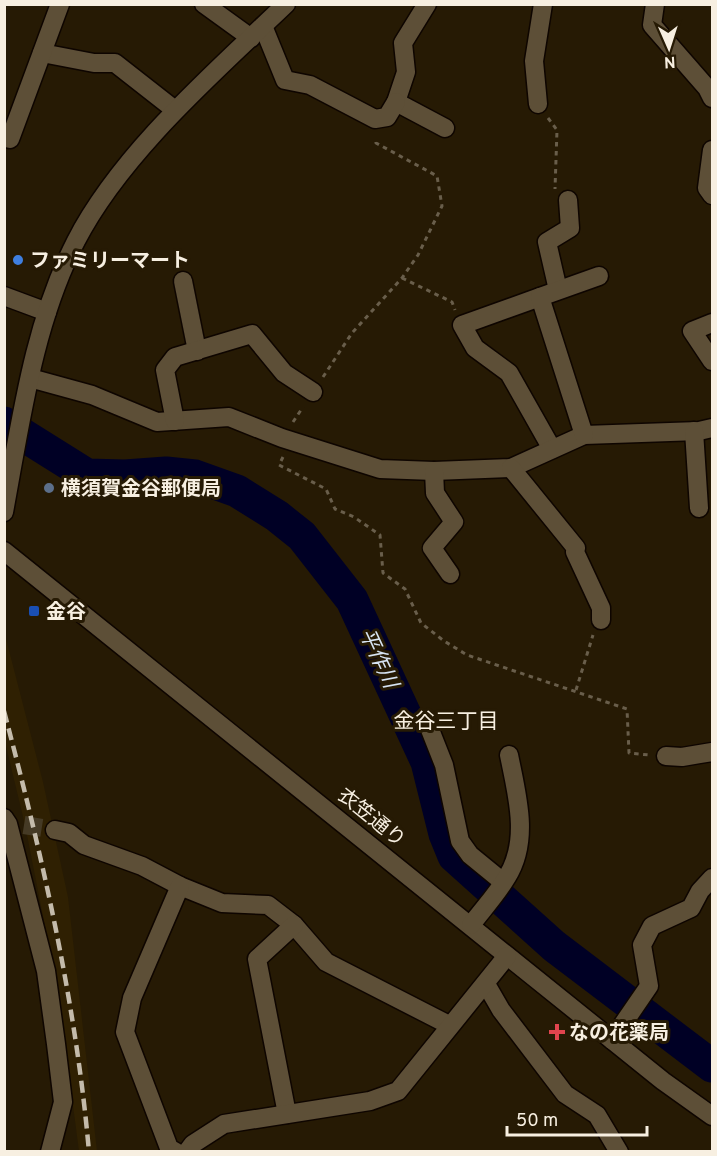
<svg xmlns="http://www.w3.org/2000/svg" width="717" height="1156" viewBox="0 0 717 1156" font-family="Overpass,'Noto Sans JP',sans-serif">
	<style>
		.built { fill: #2f2002 }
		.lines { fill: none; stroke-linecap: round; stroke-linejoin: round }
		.river { stroke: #000025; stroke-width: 33 }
		.minor-tunnel { stroke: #453a25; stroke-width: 18; stroke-dasharray: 18 9; stroke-linecap: butt }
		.minor-casing { stroke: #0e0500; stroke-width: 21 }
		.path { stroke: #695e4b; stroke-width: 3; stroke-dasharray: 4.5 4.5; stroke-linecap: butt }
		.minor { stroke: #5d4f37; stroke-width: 18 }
		.rail { stroke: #c4bbab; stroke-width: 4.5; stroke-dasharray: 12 6; stroke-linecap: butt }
		.shop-dot { fill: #3f7fe0; stroke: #261a04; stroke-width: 2 }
		.service-dot { fill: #5c6f8a; stroke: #261a04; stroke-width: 2 }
		.transit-dot { fill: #1a4fb4; stroke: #261a04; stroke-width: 2 }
		.health-dot { fill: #e0444e; stroke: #261a04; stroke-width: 2 }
		.labels { text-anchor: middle; stroke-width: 6; stroke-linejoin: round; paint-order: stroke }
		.poi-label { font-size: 20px; font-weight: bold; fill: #f7efe1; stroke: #261a04; text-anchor: start }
		.street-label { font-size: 20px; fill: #f7efe1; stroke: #261a04 }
		.water-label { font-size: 21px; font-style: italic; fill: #d7e4f3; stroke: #261a04 }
		.neighbourhood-label { font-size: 21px; fill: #f7efe1; stroke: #261a04 }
	</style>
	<rect width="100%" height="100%" fill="#261a04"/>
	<path class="built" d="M4,631L43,782L68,897L97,1151H79L58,992L25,825L5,742Z"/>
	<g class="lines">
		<path class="river" d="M4,423L87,475L125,476L166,473L195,476L237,491L277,516L302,536L352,600L427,762L445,834L454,856L554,946L712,1066"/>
		<path class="minor-tunnel" d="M24,825L55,830"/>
		<g class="minor-casing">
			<g id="minor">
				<path d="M204,4L251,38"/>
				<path d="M427,4L403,43L406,72L396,102L445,128"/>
				<path d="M655,4L652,25L707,88L712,98"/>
				<path d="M263,26L285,80L310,85L375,119L387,117L396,102"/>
				<path d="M42,53L94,63H115L175,110"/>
				<path d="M538,104L534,61L543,4"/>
				<path d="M4,137L10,139L60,4"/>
				<path d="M712,150L707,188L712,195"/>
				<path d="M183,281L197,351"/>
				<path d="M558,290L547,242L570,228L568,200"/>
				<path d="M4,296L47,312"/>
				<path d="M540,297L462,325L475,348L509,373L552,449"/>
				<path d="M712,323L692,331L712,361"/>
				<path d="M30,378L92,395L157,422L229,417L282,438L380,469L434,471L511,468L584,435L699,431L712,428"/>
				<path d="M175,421L165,370L175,357L252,334L284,373L313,392"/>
				<path d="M694,431L699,508"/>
				<path d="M584,435L540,297L599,276"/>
				<path d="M511,468L576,548L575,552L601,608V620"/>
				<path d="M434,471L435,493L454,522L432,548L450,574"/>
				<path d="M4,512C21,421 33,325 76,241C121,153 215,72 286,4"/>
				<path d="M4,551L663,1081L712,1116"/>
				<path d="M429,727L444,765L460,841L470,855L503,882"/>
				<path d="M666,756L682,757L712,752"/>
				<path d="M4,818L8,824L46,971L56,1044L63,1102L50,1152"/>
				<path d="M55,830L69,833L84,845L142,866L180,886L222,903L268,905L294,925L326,962L449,1025"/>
				<path d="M471,925C483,909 497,894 507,877C530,840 517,795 509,755"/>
				<path d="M486,984L501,1010L565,1094L597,1115L619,1152"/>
				<path d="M612,1040L649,986L642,945L652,926L691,908L700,891L712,878"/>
				<path d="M287,1114L257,959L294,925"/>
				<path d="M176,1152L169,1148L125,1032L132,998L180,886"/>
				<path d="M187,1152L193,1144L224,1124L370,1101L398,1091L507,956"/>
			</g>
		</g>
		<g class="path">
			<path d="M548,118L557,130L555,189"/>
			<path d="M402,278L452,302L455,310"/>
			<path d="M323,377L352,333L402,278L418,255L442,206L437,176L376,143V138"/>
			<path d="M293,422L303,407"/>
			<path d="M283,457L279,465L326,489L335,509L354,517L380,535L383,573L405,589L421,623L444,641L467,655L627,709L629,753L649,755"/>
			<path d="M576,690L593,635"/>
		</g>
		<use href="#minor" class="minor"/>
		<path class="rail" d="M4,711C42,855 76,1003 89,1152"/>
	</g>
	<circle class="shop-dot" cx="18" cy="260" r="6"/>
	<circle class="service-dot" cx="49" cy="488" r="6"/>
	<rect class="transit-dot" x="28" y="605" width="12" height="12" rx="3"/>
	<path class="health-dot" d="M554 1023h6v6h6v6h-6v6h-6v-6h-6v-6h6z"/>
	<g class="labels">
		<g class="poi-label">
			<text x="30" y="267">ファミリーマート</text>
			<text x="61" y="495">横須賀金谷郵便局</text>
			<text x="46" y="618">金谷</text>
			<text x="569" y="1039">なの花薬局</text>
		</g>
		<g class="street-label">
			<text transform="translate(372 817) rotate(39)" y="7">衣笠通り</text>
		</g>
		<g class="water-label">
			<text transform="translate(379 658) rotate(65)" y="7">平作川</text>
		</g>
		<g class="neighbourhood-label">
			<text x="446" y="728">金谷三丁目</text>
		</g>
	</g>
	<rect width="717" height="1156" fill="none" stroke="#f7efe1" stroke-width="12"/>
	<g transform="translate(669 48) rotate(177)" stroke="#261a04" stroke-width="4.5" paint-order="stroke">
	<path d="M0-4.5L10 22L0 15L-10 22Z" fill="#f7efe1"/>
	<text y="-9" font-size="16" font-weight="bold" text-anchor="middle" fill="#f7efe1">N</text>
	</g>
	<path d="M507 1126v9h140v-9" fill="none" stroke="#f7efe1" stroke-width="3"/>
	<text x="516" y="1126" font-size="18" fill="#f7efe1" stroke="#261a04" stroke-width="4.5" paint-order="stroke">50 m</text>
</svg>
